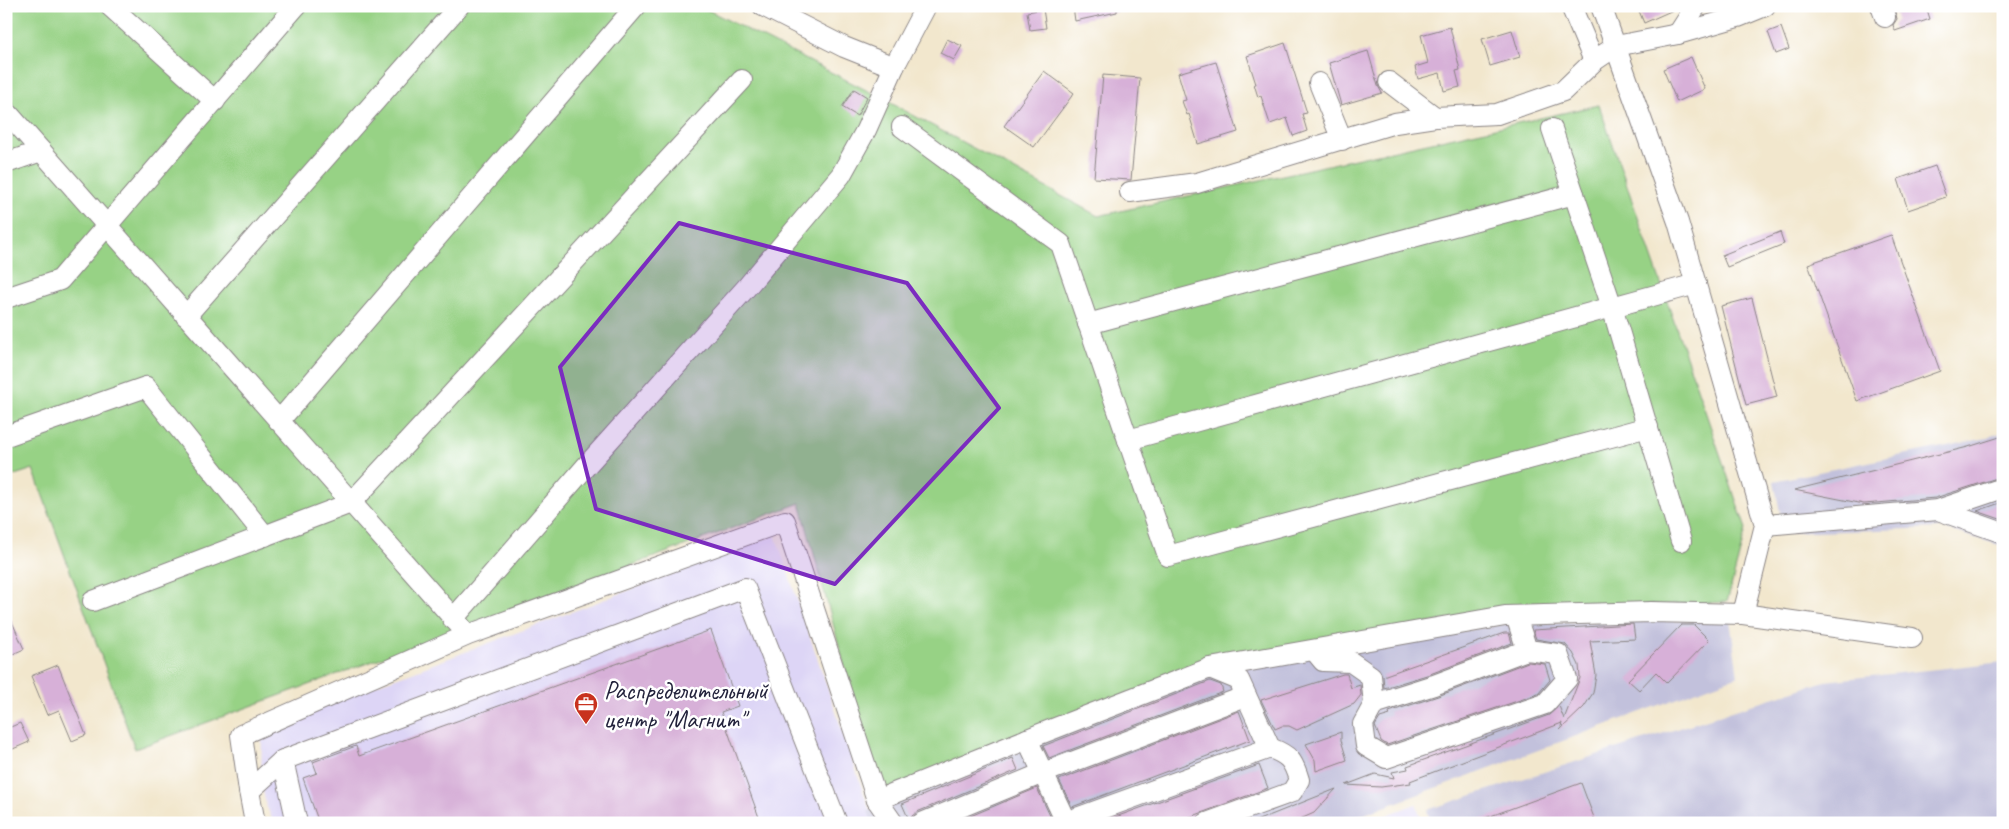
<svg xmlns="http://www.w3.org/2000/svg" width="2009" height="829" viewBox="0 0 2009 829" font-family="Caveat,sans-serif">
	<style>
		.built { fill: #ddd5f6 }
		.industrial { fill: #c2c1dc }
		.green { fill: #97d285; stroke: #5c7a60 }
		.building { fill: #d7b0d8 }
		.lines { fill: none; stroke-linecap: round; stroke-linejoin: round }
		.minor-casing { stroke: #8a8484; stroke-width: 22 }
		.minor { stroke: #fff; stroke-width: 20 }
		.marked { fill: #7b2cbf; fill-opacity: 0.2; stroke: #7b2cbf; stroke-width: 4; stroke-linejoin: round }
		.labels { text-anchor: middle; stroke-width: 5; stroke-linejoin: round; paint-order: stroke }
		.poi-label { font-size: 25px; fill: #22223b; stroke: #fff; text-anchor: start }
	</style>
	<rect width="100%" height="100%" fill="#fff"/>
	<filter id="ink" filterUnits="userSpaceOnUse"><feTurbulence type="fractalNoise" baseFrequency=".02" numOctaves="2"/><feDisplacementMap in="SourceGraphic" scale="10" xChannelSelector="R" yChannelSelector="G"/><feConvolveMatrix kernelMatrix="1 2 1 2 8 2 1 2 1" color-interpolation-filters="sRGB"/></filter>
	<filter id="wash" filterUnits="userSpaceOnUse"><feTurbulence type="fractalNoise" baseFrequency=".0096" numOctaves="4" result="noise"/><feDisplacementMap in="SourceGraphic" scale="20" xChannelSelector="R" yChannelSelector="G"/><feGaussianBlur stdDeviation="1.12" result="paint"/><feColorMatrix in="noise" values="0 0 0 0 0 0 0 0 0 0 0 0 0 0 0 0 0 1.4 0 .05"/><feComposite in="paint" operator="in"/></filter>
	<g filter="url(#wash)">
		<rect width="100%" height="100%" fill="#f2e7cd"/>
		<g class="built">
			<path d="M775,535L874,823H274L266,805L261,781L262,732L330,701L407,674Z"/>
			<path d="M1416,804L1423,823H1366Z"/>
		</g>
		<g class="industrial">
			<path d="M2003,432V546L1941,528L1784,533L1774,481L1982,439Z"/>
			<path d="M1730,620L1738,676L1341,823H873L868,811L1053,733L1212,673L1510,623Z"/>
			<path d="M2003,662V823H1431L1427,810L1825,681Z"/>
		</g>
		<path class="green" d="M6,6H700L878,96L1098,216L1599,105L1746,529L1727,602L1498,611L1210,661L879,792L800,503L135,749L33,469L6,478Z"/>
		<g id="blocks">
			<g class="building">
				<path d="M1073,6H1117V12L1075,21Z"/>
				<path d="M1637,6H1682L1644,23Z"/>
				<path d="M1894,6H1926L1930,19L1895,31L1893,25L1897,19Z"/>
				<path d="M1043,9L1046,28L1030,30L1027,12Z"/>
				<path d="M1450,27L1460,70L1456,71L1460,87L1444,91L1440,73L1418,79L1415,67L1428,63L1421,35Z"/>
				<path d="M1781,27L1789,49L1776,54L1768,32Z"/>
				<path d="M1512,30L1520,57L1490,66L1482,39Z"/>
				<path d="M947,39L962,46L954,60L940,53Z"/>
				<path d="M1285,43L1307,113L1302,114L1307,131L1293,136L1287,118L1270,124L1261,96L1258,97L1254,84H1256L1247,56Z"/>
				<path d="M1368,51L1378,86L1382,93L1341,105L1329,63Z"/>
				<path d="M1691,57L1705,89L1677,102L1663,69Z"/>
				<path d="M1216,62L1238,132L1198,144L1189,114L1187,115L1182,101L1186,100L1178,73Z"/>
				<path d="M1044,71L1074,93L1034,147L1004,126Z"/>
				<path d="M1103,75L1140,78L1131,180L1094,178Z"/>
				<path d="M854,89L867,97L857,116L842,107Z"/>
				<path d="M1935,166L1946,197L1908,210L1898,179Z"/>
				<path d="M1780,232L1784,244L1727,267L1722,255Z"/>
				<path d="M1891,235L1940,371L1857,401L1808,264Z"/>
				<path d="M1752,298L1777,397L1746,405L1721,306Z"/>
				<path d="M2003,436V476L1935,498L1864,504L1794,490L1968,447Z"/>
				<path d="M2003,502V520L1977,511Z"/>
				<path d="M6,608L24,649L6,657Z"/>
				<path d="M1633,624L1635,639L1590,641L1596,675L1593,693L1584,707L1560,730L1562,723L1410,781L1411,783L1381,787L1346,785L1375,774L1394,778L1392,772L1408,769L1407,766L1549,715L1559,706L1564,719L1580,678L1579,665L1573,653L1565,644L1536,639L1533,630Z"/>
				<path d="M1681,625H1694L1709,640L1667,683L1656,672L1639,690L1628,680Z"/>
				<path d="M711,630L738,706L721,712L761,823H319L303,778L317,773L313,762L356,746L359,756Z"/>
				<path d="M1504,633H1509L1512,643L1430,674L1384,688L1383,676Z"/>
				<path d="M1528,662L1545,664L1550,680L1538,694L1387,745L1381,741L1375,726L1380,718L1390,715L1389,712L1438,696Z"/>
				<path d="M58,665L86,735L72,741L59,710L47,715L31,676Z"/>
				<path d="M1343,674H1347L1351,688L1360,685L1361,695L1354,704L1297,730L1289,726H1282L1275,729L1261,700Z"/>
				<path d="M1210,681L1221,685L1223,692L1049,758L1043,746Z"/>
				<path d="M1239,711L1250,740L1072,807L1059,780Z"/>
				<path d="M20,723L29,742L6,752V729Z"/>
				<path d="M1341,732V740L1347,760L1316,771L1315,760L1306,744Z"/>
				<path d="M1013,758L1018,770L917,812L912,816L910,822L902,804Z"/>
				<path d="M1259,765L1268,788L1201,813L1174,823H1099Z"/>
				<path d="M1581,783L1596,823H1477V821Z"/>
				<path d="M1037,788L1052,820L1051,823H954Z"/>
				<path d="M1336,789L1314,813L1305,817L1290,823H1251Z"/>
			</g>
		</g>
	</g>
	<g filter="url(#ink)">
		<use href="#blocks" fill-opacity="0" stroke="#8a8484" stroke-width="1"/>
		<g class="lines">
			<g class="minor-casing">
				<g id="minor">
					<path d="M110,6L215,101"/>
					<path d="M763,6L844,47L894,67"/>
					<path d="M1571,6L1594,61"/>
					<path d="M1881,6L1885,17"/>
					<path d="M1678,34L1696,6"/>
					<path d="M1389,82L1435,117"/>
					<path d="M1319,83L1342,140"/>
					<path d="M6,111L462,628"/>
					<path d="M902,127L1061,244L1128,440L1696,284"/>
					<path d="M1552,129L1612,307L1681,541"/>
					<path d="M6,163L41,151"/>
					<path d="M1130,192L1197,183L1395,123L1435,117L1497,114L1563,91L1594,61L1616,46L1678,34L1738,17L1765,6"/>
					<path d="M6,298L60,280L296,6"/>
					<path d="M186,316L459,6"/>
					<path d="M1088,324L1574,194"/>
					<path d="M279,421L636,6"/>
					<path d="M6,436L146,387L265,536"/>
					<path d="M1128,440L1168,556L1648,427"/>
					<path d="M1938,510L2003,488"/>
					<path d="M1765,525L1938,510L2003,533"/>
					<path d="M93,601L351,503L742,80"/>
					<path d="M1743,614L1912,638"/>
					<path d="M1516,616L1527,650L1558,654L1567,679L1545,704L1386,758L1366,746L1363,724L1374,704L1434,685L1527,650"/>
					<path d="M453,619L588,464L746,288L841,175L866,130L894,67L926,6"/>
					<path d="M1314,650L1323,661L1351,662L1371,676L1374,704"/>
					<path d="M1210,668L1239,680L1270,748"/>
					<path d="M1027,739L1066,822"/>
					<path d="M283,760L297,823"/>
					<path d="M249,791L241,735L468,635L785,521L877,800L1040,734L1210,668L1505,616L1651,612L1743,614L1765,525L1678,222L1601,6"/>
					<path d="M877,800L893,823"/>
					<path d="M255,823L249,791L283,760L745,588L837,823"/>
					<path d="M922,823L1043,773L1246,696"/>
					<path d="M1063,823L1270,748C1289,755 1293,760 1299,780L1292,792L1207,823"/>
				</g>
			</g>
			<use href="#minor" class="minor"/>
		</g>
	</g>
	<path class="marked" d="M679,223L907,283L999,408L835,584L596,509L560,367Z"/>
	<defs>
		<g id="office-pin" transform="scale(1.25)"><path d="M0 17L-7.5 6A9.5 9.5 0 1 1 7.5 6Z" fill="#c8321e" stroke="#fff"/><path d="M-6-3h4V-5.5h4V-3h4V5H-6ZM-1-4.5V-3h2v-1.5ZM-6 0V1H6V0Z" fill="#fff"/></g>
	</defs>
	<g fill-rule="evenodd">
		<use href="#office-pin" x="586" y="704"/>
	</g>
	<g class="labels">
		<g class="poi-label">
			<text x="604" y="699">Распределительный<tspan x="604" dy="29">центр "Магнит"</tspan></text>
		</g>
	</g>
	<rect width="2009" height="829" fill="none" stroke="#fff" stroke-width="25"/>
</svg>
